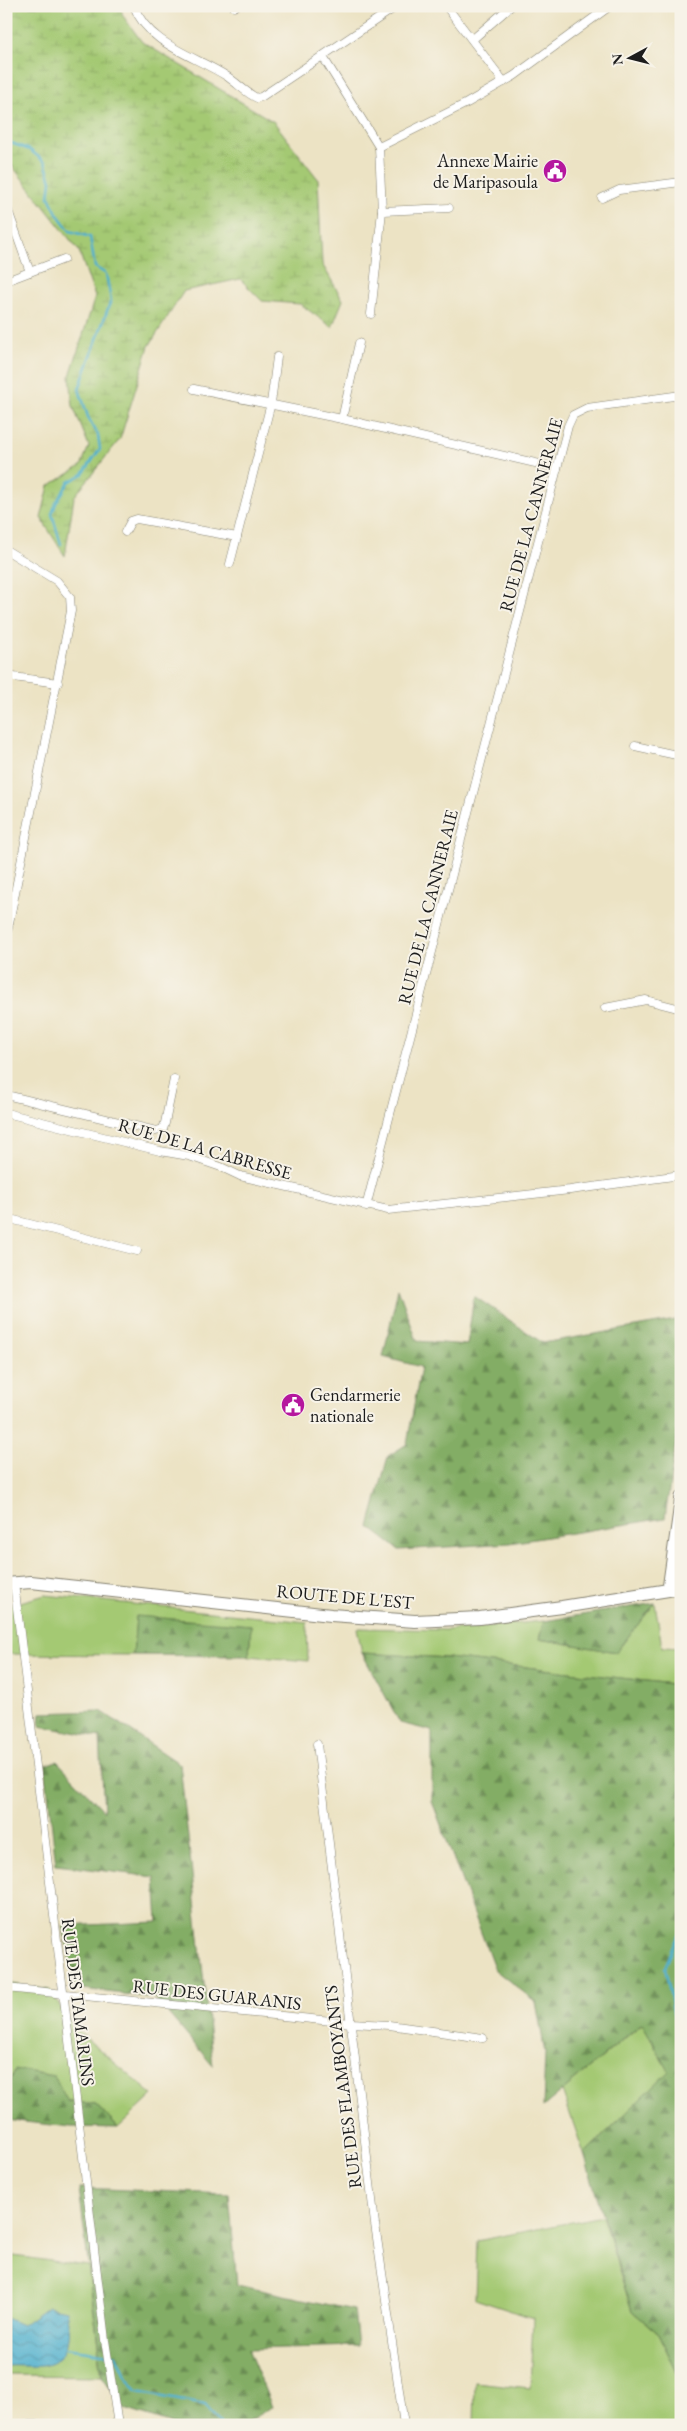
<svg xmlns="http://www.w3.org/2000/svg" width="687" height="2431" viewBox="0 0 687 2431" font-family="'EB Garamond',serif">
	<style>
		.green { fill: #a4c973; stroke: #607248 }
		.forest { fill: url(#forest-firs); stroke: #506440 }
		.wetland { fill: url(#wetland-marsh); stroke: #607248 }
		.water { fill: url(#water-waves); stroke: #366675 }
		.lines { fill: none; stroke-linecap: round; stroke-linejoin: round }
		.stream { stroke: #4fb0ce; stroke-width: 2.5 }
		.street-casing { stroke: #848070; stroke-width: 9 }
		.secondary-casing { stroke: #848070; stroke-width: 13 }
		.primary-casing { stroke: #848070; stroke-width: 14 }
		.street { stroke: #fff; stroke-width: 8 }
		.secondary { stroke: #fff; stroke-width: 11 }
		.primary { stroke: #fff; stroke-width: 12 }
		.labels { text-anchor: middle; stroke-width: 4; stroke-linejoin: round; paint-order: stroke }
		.poi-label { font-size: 18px; fill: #1c1c1c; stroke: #f7f3e8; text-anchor: end }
		.street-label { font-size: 18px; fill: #1c1c1c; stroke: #f7f3e8 }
	</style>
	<defs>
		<pattern id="forest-firs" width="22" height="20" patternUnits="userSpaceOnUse" patternTransform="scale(1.25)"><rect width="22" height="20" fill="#83ad65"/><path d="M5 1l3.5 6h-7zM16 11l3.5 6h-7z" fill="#6a8c52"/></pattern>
		<pattern id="wetland-marsh" width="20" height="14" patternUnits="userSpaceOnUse" patternTransform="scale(1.25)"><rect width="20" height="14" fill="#a4c973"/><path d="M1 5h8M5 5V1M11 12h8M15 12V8" fill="none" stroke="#8dac63"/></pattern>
		<pattern id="water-waves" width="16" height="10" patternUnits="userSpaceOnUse" patternTransform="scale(1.25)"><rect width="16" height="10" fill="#4fb0ce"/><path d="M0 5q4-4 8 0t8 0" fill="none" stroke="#418ea6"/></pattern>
	</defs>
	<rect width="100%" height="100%" fill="#f7f3e8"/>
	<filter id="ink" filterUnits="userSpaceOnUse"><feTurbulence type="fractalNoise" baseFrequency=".02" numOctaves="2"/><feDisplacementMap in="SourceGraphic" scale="10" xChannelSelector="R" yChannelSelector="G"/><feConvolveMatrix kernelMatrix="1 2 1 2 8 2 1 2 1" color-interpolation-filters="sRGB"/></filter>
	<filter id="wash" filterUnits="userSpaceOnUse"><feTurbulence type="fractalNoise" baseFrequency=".0096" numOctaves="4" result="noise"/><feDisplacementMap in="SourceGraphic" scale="20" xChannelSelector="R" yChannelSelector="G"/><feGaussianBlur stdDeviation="1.12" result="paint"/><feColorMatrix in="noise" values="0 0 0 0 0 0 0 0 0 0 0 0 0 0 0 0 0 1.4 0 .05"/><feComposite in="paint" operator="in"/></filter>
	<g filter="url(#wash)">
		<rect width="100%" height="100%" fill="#ece3c4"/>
		<g class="green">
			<path d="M45,1595L307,1622L308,1661L249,1656L251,1625L136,1617L133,1655L6,1654V1606Z"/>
			<path d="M655,1603L662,1647L681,1648V1685L448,1658L362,1653L357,1628L447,1630L544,1621L539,1639L616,1652Z"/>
			<path d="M6,1983L50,1990L74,2028L153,2095L118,2128L96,2104L7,2097Z"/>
			<path d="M643,2023L670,2071L584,2154L562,2091Z"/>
			<path d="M602,2216L632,2311L659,2334L681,2381V2425H474L475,2382L530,2388L533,2318L475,2299L477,2241Z"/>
			<path d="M6,2255L88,2266L102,2376L6,2375Z"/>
		</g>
		<g class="forest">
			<path d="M398,1288L417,1341L467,1345L474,1296L543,1343L681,1319V1406L665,1518L510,1543L399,1550L369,1527L388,1456L407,1444L421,1367L383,1357Z"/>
			<path d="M655,1603L616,1652L539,1639L544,1621Z"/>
			<path d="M136,1616L251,1625L249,1656L133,1655Z"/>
			<path d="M362,1653L448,1658L681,1685V2381L659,2334L632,2311L584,2154L669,2071L642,2023L543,2107L545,2052L536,2002L495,1970L432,1801V1731L400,1723Z"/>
			<path d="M101,1711L180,1764L213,2066L155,1998L75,1988L63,1926L158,1922L155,1877L56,1865L45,1765L57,1761L104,1811L100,1737L40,1726L41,1713Z"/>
			<path d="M15,2069L54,2076L68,2102L96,2104L118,2128L71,2127L6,2120V2096Z"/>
			<path d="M79,2188L229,2194L237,2285L354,2310L358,2346L248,2349L272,2407L241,2425H175L125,2409L102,2376Z"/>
		</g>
		<path class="wetland" d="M6,6H120L123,16L142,42L274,122L318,179L322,264L343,300L332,327L300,304L262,301L240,279L184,291L149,346L120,439L74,497L65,556L41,518L49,486L81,466L89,446L73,406L70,376L95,297L79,251L6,158Z"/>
		<path class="water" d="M48,2306L66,2310C71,2333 71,2361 42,2366C30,2367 18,2365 6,2366V2318L22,2325Z"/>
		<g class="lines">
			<g class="stream">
				<path d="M6,141L30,150L45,162L51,181L49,197L58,215L70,231L90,237L95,267L106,274L111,300L79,389L88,417L98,435L100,449L83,474L69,482L56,503L52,514L61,544"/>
				<path d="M681,1930L665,1967L681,2050"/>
				<path d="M681,2155L675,2207L681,2218"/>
				<path d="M66,2348L116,2355L125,2375L137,2392L205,2405L221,2425"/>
			</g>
		</g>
	</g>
	<g filter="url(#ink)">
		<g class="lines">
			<g class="street-casing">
				<g id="street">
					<path d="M134,6C148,45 196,56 228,77C238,84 246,93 257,98L261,97L397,6"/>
					<path d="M446,6L504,82"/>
					<path d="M234,7L236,6"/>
					<path d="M473,39L511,6"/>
					<path d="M323,57L379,147"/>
					<path d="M379,147L467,103L514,76L610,6"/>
					<path d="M602,198L619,190L681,182"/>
					<path d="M6,205L30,272"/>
					<path d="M382,211L449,208"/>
					<path d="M6,281L64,259"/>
					<path d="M371,314L382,211L379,147"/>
					<path d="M194,389L342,419L557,468"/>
					<path d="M342,419L359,343"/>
					<path d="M125,532L131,521L137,519L237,537"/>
					<path d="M6,550L57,581L70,597L71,611L6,938"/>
					<path d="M230,564L271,403L277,357"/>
					<path d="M6,676L58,683"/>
					<path d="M635,746L681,756"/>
					<path d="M605,1008L646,1000L681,1009"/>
					<path d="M6,1095L156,1131L163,1129L165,1123L174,1079"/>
					<path d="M6,1113L160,1151L189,1156L221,1167L240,1176L388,1210L570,1190L681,1175"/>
					<path d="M366,1207L568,426L573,415L587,408L681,395"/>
					<path d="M6,1218L137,1251"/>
					<path d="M14,1583L105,2340L118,2425"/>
					<path d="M317,1744L375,2224L404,2425"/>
					<path d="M6,1988L351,2023L389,2025L483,2038"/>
					<path d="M30,2425H52"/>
				</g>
			</g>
			<g class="secondary-casing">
				<path id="secondary" d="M668,1589L681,1497"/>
			</g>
			<g class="primary-casing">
				<path id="primary" d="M6,1584L31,1582L331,1615L415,1621L480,1618L562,1607L681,1588"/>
			</g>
			<use href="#street" class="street"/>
			<use href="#secondary" class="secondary"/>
			<use href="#primary" class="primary"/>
		</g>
	</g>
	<defs>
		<g id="civic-disc" transform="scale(1.25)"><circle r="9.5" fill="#b5179e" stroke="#f7f3e8"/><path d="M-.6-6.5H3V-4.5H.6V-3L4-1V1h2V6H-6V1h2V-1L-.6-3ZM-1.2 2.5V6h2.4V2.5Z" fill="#fff"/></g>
	</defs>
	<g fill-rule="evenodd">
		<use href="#civic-disc" x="555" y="171"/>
		<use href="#civic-disc" x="293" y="1405"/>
	</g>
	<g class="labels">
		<g class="poi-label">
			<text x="538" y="167">Annexe Mairie<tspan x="538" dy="21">de Maripasoula</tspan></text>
			<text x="310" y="1401" text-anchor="start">Gendarmerie<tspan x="310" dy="21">nationale</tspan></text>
		</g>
		<g class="street-label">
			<text transform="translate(531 515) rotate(-75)" y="6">RUE DE LA CANNERAIE</text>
			<text transform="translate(428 907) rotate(-76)" y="6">RUE DE LA CANNERAIE</text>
			<text transform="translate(205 1149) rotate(16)" y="6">RUE DE LA CABRESSE</text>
			<text transform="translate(345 1597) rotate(5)" y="6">ROUTE DE L'EST</text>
			<text transform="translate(217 1995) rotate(6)" y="6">RUE DES GUARANIS</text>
			<text transform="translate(78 2002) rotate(83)" y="6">RUE DES TAMARINS</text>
			<text transform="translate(343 2087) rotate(-97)" y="6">RUE DES FLAMBOYANTS</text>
		</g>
	</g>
	<rect width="687" height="2431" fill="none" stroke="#f7f3e8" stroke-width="25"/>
	<g transform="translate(630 58) rotate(263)" stroke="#f7f3e8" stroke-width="4" paint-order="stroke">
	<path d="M0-4L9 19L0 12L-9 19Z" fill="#1c1c1c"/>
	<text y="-8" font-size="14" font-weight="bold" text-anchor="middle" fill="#1c1c1c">N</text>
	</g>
</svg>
